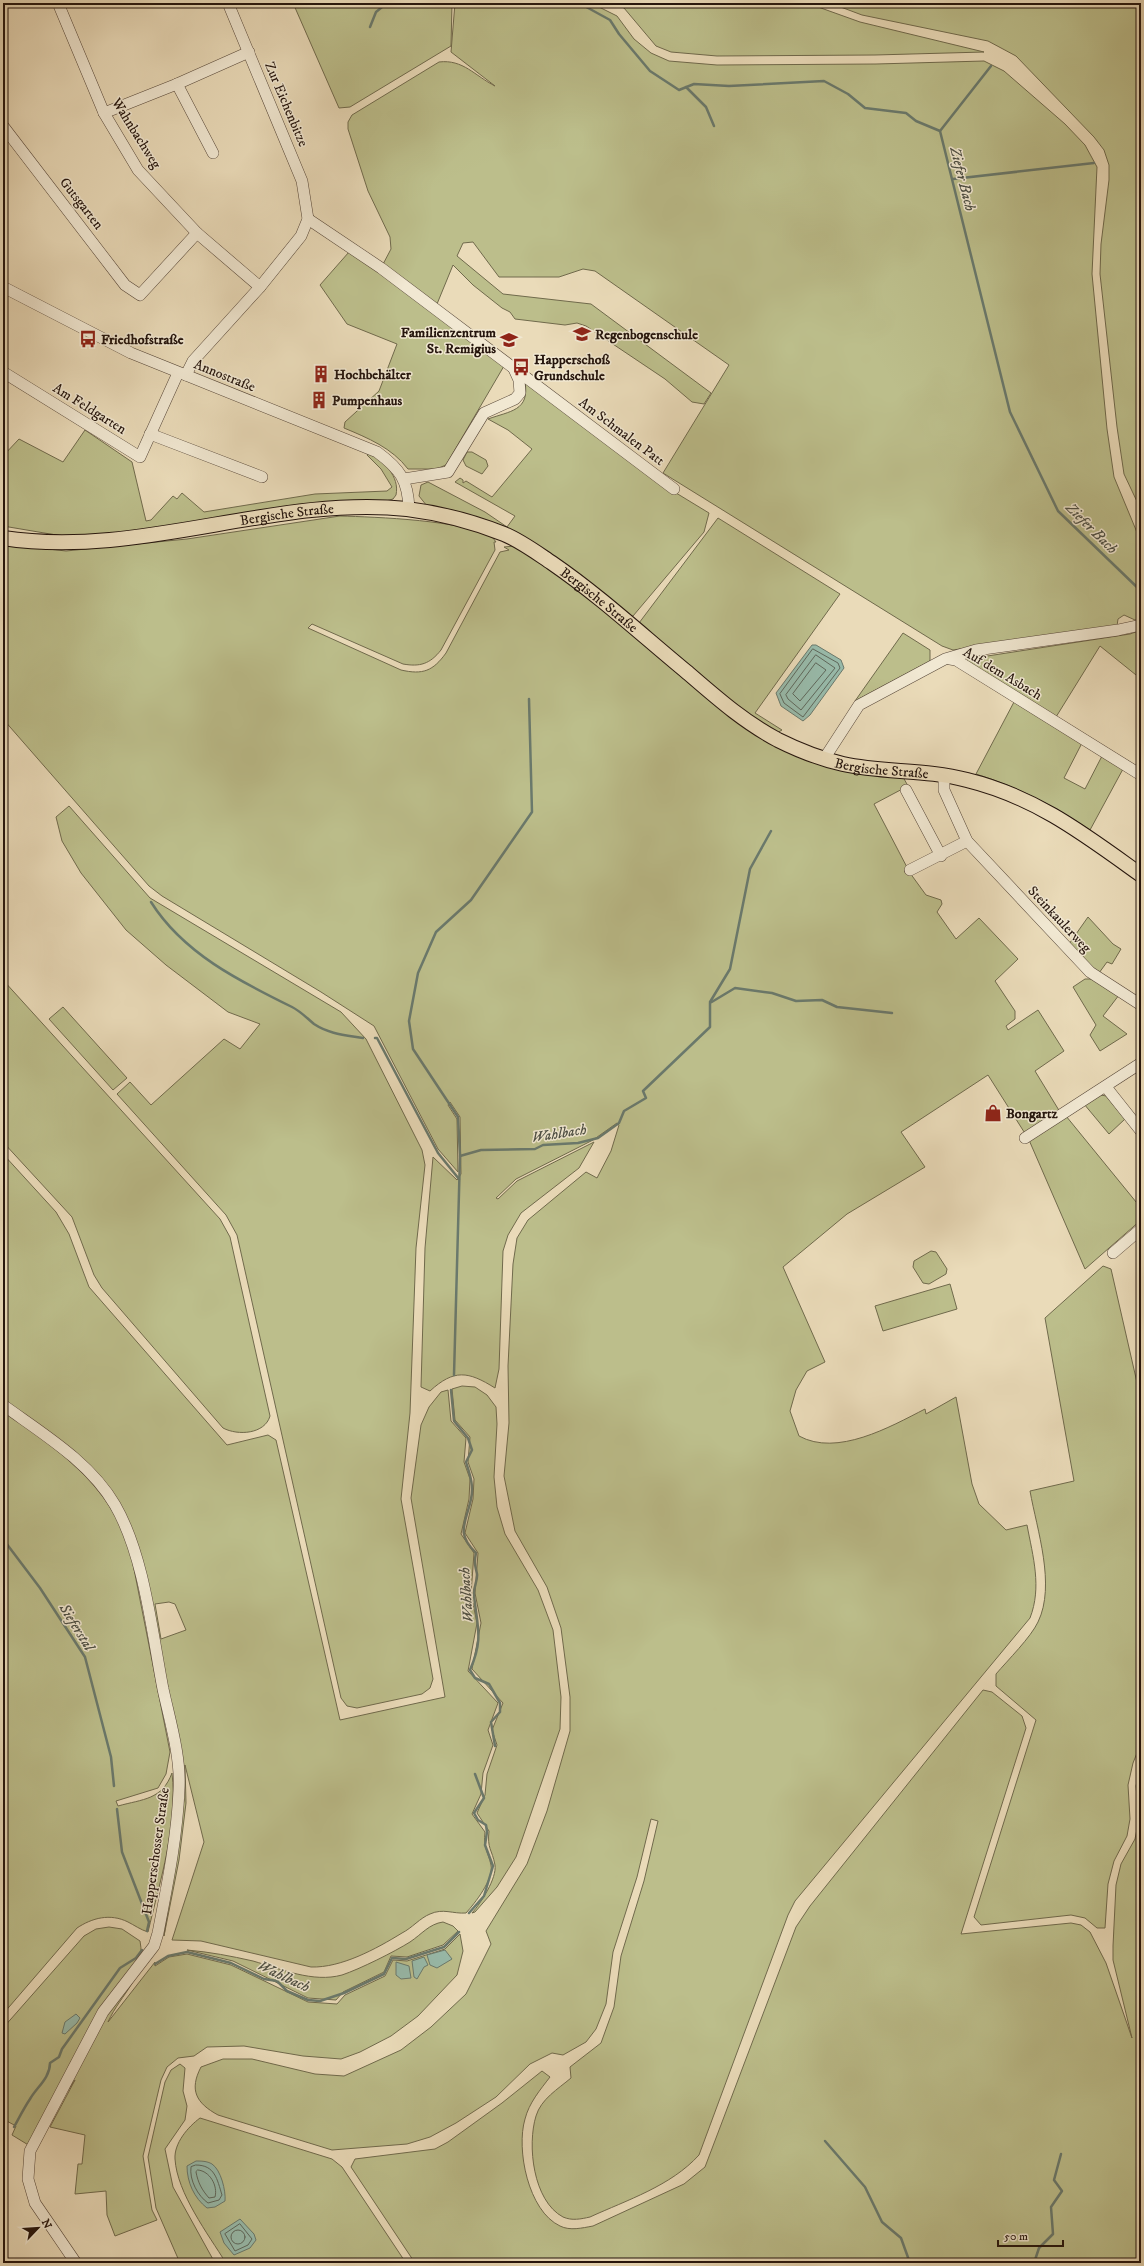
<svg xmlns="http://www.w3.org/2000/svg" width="1144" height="2266" viewBox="0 0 1144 2266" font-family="'IM FELL DW Pica',serif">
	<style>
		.green { fill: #bcbe8b; stroke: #706a4c; fill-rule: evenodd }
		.water { fill: #98bbab; stroke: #6a796c }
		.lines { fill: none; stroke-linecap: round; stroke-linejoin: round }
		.shore { stroke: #5e685c; stroke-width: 1 }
		.stream { stroke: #6a796c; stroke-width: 2.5 }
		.minor-casing { stroke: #564638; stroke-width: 12 }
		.major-casing { stroke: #25150d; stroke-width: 16 }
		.minor { stroke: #f1e8d2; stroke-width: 11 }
		.major { stroke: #eadbb9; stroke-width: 14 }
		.labels { text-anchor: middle; stroke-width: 3; stroke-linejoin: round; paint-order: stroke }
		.street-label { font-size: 14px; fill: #25150d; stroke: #f1e8d2 }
		.poi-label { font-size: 14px; font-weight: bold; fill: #25150d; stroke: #f1e8d2; text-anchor: start }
		.water-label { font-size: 15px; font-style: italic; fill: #4d4f44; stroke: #f1e8d2 }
	</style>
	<rect width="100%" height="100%" fill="#eadbb9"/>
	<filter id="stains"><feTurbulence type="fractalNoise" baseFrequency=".005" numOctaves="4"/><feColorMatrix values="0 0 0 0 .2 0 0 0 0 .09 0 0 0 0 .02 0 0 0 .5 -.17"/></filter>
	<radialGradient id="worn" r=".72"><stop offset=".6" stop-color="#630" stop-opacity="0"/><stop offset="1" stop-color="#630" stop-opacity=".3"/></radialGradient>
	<g class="green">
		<path d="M293,3H452L451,46L350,107L339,108Z"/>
		<path d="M455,3H591L617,16L634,39L651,53L669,61L717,65L876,64L984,61L1004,71L1065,124L1085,145L1097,167L1092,274L1107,429L1114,477L1141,542V618L1135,620L1124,615L1118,619L1117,626L953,650L942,646L663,473L729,365L595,271L583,269L559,277H499L473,242L463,243L457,256L503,294L591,304L711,393L704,404L692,402L665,379L586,326L577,323L565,325L515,319L510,312L502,308L473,285L453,265L437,304L504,366L446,465L436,469H408C392,448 368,438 344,428L345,422L379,391L397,344L347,324L320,285L349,252L381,268L391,249L390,237L368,191L348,129V122L352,115L439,62C463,59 475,76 495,86L451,52Z"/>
		<path d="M614,3H807L860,22L984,52L875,55L717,56L671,52L656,46L624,8Z"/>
		<path d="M830,3H1141V510L1124,474L1117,427L1100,274L1101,244L1109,180V165L1104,150L1094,137L1016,56L988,41L862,15Z"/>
		<path d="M525,382L658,482L709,513L704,532L633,616L630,617L570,570L427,506L419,496L421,485L428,482L485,512L507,527L515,516L455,482L460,478L463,480V483L466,481L492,497L532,449L508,430L488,419C510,411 530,411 525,382Z"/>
		<path d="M85,430L132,462L146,521L151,520L173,496L177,499L182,493L204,512L315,494L387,491L392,487L381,469L367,455L369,452C383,461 400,476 396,495L393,499L386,501L183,526L68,537L3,526V456L19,439L63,462Z"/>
		<path d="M467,452H472L486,460L488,466L482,474L466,466L463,460Z"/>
		<path d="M340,516C375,517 466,520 493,538L496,542H494L495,550L441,650C430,664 420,667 403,664L312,624L308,628L401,670C423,675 433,671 446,653L500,552L509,550L504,547L514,546L560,574L754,732L903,777L908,786L874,804L910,873L926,895L941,900L942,904L937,912L956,939L979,918L1018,959L995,981L1015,1011V1019L1006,1026L1008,1030L1038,1010L1064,1051L1035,1071L1060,1112L1026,1135L988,1075L901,1132L925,1167L847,1214L783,1267L825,1362L807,1371L796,1390L790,1411L799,1436C837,1457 890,1427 925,1409L926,1414L956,1397L972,1484L979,1504L1006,1530L1027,1525C1033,1557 1042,1587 1030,1618L795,1901L788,1915L699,2155C671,2186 627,2200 590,2217C581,2219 572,2221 563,2217C533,2201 527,2145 536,2116C541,2099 558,2089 571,2078L570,2067L601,2043L614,2007L621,1956L644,1881L658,1821L651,1819L637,1877L613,1952L606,2004L596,2029L586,2042L563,2055L552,2053L530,2064L496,2097L456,2123L430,2137L407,2144L332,2150L218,2115C196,2103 189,2090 201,2067L223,2059H252L315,2074L344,2076L401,2050L431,2027L466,1994L491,1944L486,1931L527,1864L547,1811L570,1731V1697L561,1628L547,1587L515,1531L504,1476L509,1423L508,1366L513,1264L517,1238L528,1220L586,1172L597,1178L611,1151L619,1125L617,1123L593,1140L516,1179L496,1198L498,1199L517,1181L594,1142L579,1168L521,1213L508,1235L503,1251L499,1369L495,1388C468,1371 454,1369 430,1391L421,1387L425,1248L433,1157L457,1180L461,1174L460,1117L450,1102L448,1105L457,1119L458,1172L438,1149L374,1026L321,992L162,896L149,886L3,719V544L66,551L187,539Z"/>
		<path d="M718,518L840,594L755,713L782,730L777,733L759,724L639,623Z"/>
		<path d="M1141,630V679L1100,646L1056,717L967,662L968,659L1130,634Z"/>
		<path d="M903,633L930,650V661L855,701Z"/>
		<path d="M1014,702L1082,743L1064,778L1085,789L1102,756L1123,769L1090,830C1054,806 1018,787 976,774Z"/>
		<path d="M69,806L150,898L341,1012L366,1039L422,1150L425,1165L416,1248L410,1413L401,1499L433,1679L430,1688L422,1694L357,1708L347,1706L341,1698L237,1235L226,1215L117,1094L130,1082L151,1105L224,1039L240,1049L260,1024L228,1012L166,965L126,930L81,873L62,841L56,817Z"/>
		<path d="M1088,917L1113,944L1121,949L1112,964L1107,962L1099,973L1092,969L1069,944Z"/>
		<path d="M1085,979H1094L1119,995L1103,1016L1127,1034L1100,1051L1090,1035L1096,1025L1073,987Z"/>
		<path d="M3,980L220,1219L230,1237L270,1416C265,1434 238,1436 223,1428L102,1288L94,1275L72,1217L3,1142Z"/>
		<path d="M63,1007L127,1078L113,1090L49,1019Z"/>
		<path d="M1101,1095L1106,1096L1125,1119L1109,1134L1084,1104Z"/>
		<path d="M1066,1116L1141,1208V1220L1085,1269L1029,1140Z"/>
		<path d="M3,1154L56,1212L69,1234L89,1287L227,1445L268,1435L276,1440L340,1720L445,1697L411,1498L421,1425L429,1407L441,1392L448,1390L451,1421L466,1438L464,1462L470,1479L469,1499L461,1534L474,1553L471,1594L477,1623L468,1671L498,1703L488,1730L493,1745L483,1773L481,1794L472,1814L485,1832C483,1848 488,1851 491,1865C494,1879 475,1903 466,1913C453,1914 443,1908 430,1914C420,1918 412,1928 402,1933C376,1949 341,1968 311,1967L201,1941L172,1940L204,1842L185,1765L186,1803L179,1860L164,1936L184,1800L125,1514L30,1418L3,1399ZM169,1602L175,1604L186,1630L161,1639L155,1604Z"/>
		<path d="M931,1251L936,1252L947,1269L946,1274L929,1284L923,1283L913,1267L914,1261Z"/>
		<path d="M1103,1266L1111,1269L1141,1400V1743L1133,1763L1128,1785L1130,1819L1127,1836L1114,1861L1108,1884L1105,1928H1097L1085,1918L1071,1915L981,1925L974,1917L1036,1720L996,1686V1674C1008,1660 1031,1637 1038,1622C1056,1585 1037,1530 1030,1491L1074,1481L1045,1318Z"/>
		<path d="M950,1284L957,1309L883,1331L875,1306Z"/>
		<path d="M462,1386L475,1387L487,1395L496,1407L497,1424L494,1477L497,1507L505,1534L538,1590L553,1630L561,1697L560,1729L516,1857L497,1887L475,1912L472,1913C481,1903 497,1878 495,1865C492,1849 487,1849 489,1831L477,1813L485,1795L487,1774L497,1745L492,1730L503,1703L472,1669L481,1623L475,1593L478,1553L465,1533L473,1499L474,1479L468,1462L470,1437L455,1420L452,1389Z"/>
		<path d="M3,1410C43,1440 87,1468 113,1512C121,1525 125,1540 131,1554L170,1752L166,1774L158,1788L116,1801L118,1806C143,1799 162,1800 172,1773C178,1825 160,1881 148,1932C141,1930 134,1925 128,1922C110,1913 92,1918 77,1928L3,2014Z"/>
		<path d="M983,1690L992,1692L1022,1716L1026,1728L961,1934L1071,1923L1081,1925L1090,1932L1106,1963L1132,2038L1113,1960V1946L1116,1885L1121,1864L1135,1839L1139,1819L1136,1786L1141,1764V2263H415L351,2167L355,2159L435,2149L448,2142L502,2103L542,2071L550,2077C540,2090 529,2103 525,2119C516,2149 528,2211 560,2226C570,2231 582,2228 593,2226L684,2184L705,2167L796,1927L810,1906Z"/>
		<path d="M443,1922L453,1926L458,1931L443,1945L407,1957L391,1956L384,1972L343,1992L336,2000L308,1998L233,1961L187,1950C210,1952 231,1956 253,1961C281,1969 313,1983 342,1975C360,1969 394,1952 410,1942C422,1934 429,1924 443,1922Z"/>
		<path d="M109,1927L122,1929L140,1941C147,1977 121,1993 108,2022L155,1962V1966L169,1957L187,1954L231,1965L308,2002L337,2004L345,1995L385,1976L393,1960L407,1961L445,1949L460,1934L463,1951L457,1975L418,2016L391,2036L360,2052L341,2059L303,2056L244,2046L207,2047L194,2056L178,2058L167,2067L161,2080L143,2156L152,2210L157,2220L115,2236L107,2215L106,2191L75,2194L78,2164H82L85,2135L50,2127L75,2080L30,2146L12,2135L16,2126L3,2119V2028L84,1936L96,1929Z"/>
		<path d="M180,2064L185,2068L183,2091L187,2106L185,2120L165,2149L173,2187L215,2263H180L156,2208L148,2157L165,2082L171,2070Z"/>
		<path d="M200,2118L332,2159L342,2167L406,2263H226C208,2234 177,2193 175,2159C174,2143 188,2127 200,2118Z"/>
	</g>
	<g class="water">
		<path d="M812,645H816L841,660L844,668L810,715L803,721L781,706L776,693Z"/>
		<path d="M445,1950L452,1959L437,1968L430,1965L427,1955Z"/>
		<path d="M424,1957L428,1965L424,1967L417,1979L414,1977L412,1961Z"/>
		<path d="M396,1962L409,1966L411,1978L401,1979L396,1975Z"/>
		<path d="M76,2014L80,2018L77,2023L65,2034L62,2033L65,2022Z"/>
		<path d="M196,2161C201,2161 207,2161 212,2164C221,2170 226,2191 225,2201L215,2207L207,2208C194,2198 187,2182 187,2166Z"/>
		<path d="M240,2219L254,2234L256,2240L250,2248L234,2255L224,2243L220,2232Z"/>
	</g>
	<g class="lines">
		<g class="shore">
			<path d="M813,649L838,663L840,668L803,717L784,703L780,694Z"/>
			<path d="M816,655L835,668L801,710L788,699L786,695Z"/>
			<path d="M816,663L826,670L800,701L793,694Z"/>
			<path d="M196,2165C215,2165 217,2179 222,2195L219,2200L208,2203C198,2196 189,2180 191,2167Z"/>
			<path d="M198,2170C210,2171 218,2186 215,2197L209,2198C202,2190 198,2183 196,2172Z"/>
			<path d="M240,2224L252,2239L248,2245L235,2251L225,2234Z"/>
			<circle cx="238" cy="2237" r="7"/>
		</g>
		<g class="stream">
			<path d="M579,3L610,20L619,34L650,71L679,90L694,84L729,86L824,81L848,94L865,108L906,113L916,121L940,131L1010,412L1058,511L1141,591"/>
			<path d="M370,27L376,12L387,3"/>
			<path d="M686,87L706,107L714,126"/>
			<path d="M940,131L991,66"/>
			<path d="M953,179L1094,163"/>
			<path d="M151,902C183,953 239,981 292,1007C300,1011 307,1018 314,1024C329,1034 345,1035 363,1038"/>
			<path d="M710,1002L730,969L750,869L771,831"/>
			<path d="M375,1038H377L438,1153L459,1179"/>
			<path d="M460,1156L458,1117L413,1049L409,1021L418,973L436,932L471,900L532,812L529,699"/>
			<path d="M454,1375L460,1156L481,1150L535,1149L543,1145L578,1143L598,1138L619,1123L624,1111L646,1098L643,1091L710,1027V1003L735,988L772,993L796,1001L822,1000L837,1007L892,1013"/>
			<path d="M451,1390L454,1421L468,1438L472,1450L466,1462C470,1475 474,1486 471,1499C466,1523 455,1533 476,1553C474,1562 475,1565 477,1574C478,1580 473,1588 474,1595C477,1627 484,1638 470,1670L475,1678L489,1684L500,1703V1712L491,1722L495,1746"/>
			<path d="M3,1539L40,1588L85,1657L111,1757L114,1786"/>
			<path d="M117,1809L122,1852L149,1922L147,1931"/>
			<path d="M469,1913L484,1896L493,1866L485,1845L487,1832L486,1825L478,1820L474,1813L484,1798L475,1774"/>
			<path d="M155,1964L168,1956L187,1952L231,1963L264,1979L277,1981L287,1991L308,2000L320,2001L344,1993L384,1974L392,1958L406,1959L444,1947L459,1932"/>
			<path d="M14,2127C19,2118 24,2108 30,2099C37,2087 50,2078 50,2063L59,2057L62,2049L120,1968L136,1958L142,1950"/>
			<path d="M825,2141L865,2187L882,2222L901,2238L910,2263"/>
			<path d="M1034,2263L1039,2248L1053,2234L1051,2207L1062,2191L1054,2180L1061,2154"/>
		</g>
		<g class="minor-casing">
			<g id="minor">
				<path d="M58,3L104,113L138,170L197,233L260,287"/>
				<path d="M177,84L213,153"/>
				<path d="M104,113L177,84L249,52"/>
				<path d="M3,126L125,285L140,295L197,233"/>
				<path d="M308,219L381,268L674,489"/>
				<path d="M3,287L131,353L377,452C400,469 408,480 409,509"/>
				<path d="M3,372L140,457L178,373"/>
				<path d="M186,375L193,361L260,287L301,236L308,219L302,181L228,3"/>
				<path d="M150,434L262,477"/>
				<path d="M404,479L448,472L484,413L515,399L520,393L519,380L514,369"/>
				<path d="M950,659L956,660L1141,775"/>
				<path d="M824,759L859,705L945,659L976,650L1118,630L1141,625"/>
				<path d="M944,775V790L967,841L1090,972L1141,1005"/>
				<path d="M906,790L941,856"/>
				<path d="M910,870L967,841"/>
				<path d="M1106,1087L1141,1131"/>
				<path d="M1025,1138L1141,1063"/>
				<path d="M1113,1253L1141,1229"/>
				<path d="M3,1405C43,1434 90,1462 115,1505C144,1555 152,1632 163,1689C170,1721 181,1757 179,1790C177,1838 167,1886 158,1933L154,1946L103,2012L30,2151L28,2179L35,2203L76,2263"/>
			</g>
		</g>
		<g class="major-casing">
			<g id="major">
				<path id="s1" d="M3,538C140,559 273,495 407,509C439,513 474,522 504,534C521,541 537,553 552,563C600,596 643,636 688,673C717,698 744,722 778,740C798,750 821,759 843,764C883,773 926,769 967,780C1036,797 1084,834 1141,875"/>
			</g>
		</g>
		<use href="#minor" class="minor"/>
		<use href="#major" class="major"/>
	</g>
	<defs>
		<g id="school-bare" transform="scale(1.38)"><path d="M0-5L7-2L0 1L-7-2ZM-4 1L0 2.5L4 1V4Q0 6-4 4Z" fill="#8f2418" stroke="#f1e8d2" stroke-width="2.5" paint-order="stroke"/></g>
		<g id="bus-bare" transform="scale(1.38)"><path d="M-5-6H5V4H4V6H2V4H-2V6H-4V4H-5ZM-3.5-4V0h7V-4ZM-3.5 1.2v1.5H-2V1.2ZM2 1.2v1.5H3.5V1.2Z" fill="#8f2418" stroke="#f1e8d2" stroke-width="2.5" paint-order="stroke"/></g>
		<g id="building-bare" transform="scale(1.38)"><path d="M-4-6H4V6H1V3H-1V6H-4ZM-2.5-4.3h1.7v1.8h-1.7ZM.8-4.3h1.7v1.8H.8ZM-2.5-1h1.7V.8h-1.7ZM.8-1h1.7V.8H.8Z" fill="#8f2418" stroke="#f1e8d2" stroke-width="2.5" paint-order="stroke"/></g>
		<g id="shop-bare" transform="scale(1.38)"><path d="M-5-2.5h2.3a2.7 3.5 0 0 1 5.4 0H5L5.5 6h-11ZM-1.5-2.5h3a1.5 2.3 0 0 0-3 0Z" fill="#8f2418" stroke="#f1e8d2" stroke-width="2.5" paint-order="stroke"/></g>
	</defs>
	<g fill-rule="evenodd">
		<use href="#school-bare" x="582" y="334"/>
		<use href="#bus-bare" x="88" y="339"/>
		<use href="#school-bare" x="509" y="340"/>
		<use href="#bus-bare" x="521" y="367"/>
		<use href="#building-bare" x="321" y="374"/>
		<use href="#building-bare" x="319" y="400"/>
		<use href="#shop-bare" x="993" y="1113"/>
	</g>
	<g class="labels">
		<g class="street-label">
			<text transform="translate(287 104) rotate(67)" y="5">Zur Eichenbitze</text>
			<text transform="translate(137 133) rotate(58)" y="5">Wahnbachweg</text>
			<text transform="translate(82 203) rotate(52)" y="5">Gutsgarten</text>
			<text transform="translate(225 375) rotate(22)" y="5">Annostraße</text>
			<text transform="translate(90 408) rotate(32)" y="5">Am Feldgarten</text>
			<text transform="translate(622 431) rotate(37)" y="5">Am Schmalen Patt</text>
			<text dy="5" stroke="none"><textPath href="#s1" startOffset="286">Bergische Straße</textPath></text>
			<text dy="5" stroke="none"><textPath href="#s1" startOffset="623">Bergische Straße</textPath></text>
			<text transform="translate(1003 673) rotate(31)" y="5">Auf dem Asbach</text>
			<text dy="5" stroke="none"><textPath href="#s1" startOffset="959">Bergische Straße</textPath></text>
			<text transform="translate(1060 919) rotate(47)" y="5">Steinkaulerweg</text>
			<text transform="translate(155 1851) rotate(-82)" y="5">Happerschosser Straße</text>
		</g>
		<g class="poi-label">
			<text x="496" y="337" text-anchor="end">Familienzentrum<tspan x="496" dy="16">St. Remigius</tspan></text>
			<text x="595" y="339">Regenbogenschule</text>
			<text x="101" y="344">Friedhofstraße</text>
			<text x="534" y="364">Happerschoß<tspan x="534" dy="16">Grundschule</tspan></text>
			<text x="334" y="379">Hochbehälter</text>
			<text x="332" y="405">Pumpenhaus</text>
			<text x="1006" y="1118">Bongartz</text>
		</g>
		<g class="water-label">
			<text transform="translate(963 179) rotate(76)" y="5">Ziefer Bach</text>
			<text transform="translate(1092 528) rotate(45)" y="5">Ziefer Bach</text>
			<text transform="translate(559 1133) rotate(-9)" y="5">Wahlbach</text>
			<text transform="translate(466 1595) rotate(-94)" y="5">Wahlbach</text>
			<text transform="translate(77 1627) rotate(58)" y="5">Sieferstal</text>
			<text transform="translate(284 1976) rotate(25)" y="5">Wahlbach</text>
		</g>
	</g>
	<rect width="1144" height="2266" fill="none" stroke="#eadbb9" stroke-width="16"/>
	<rect x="4" y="4" width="1136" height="2258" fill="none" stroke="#25150d" stroke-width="2"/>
	<rect x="8" y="8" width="1128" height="2250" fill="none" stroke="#25150d"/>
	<g transform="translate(38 2228) rotate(65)" stroke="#f1e8d2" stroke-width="3" paint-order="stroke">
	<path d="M0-3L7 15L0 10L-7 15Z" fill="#25150d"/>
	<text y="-6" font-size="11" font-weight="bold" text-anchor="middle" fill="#25150d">N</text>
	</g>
	<path d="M998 2240v6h65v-6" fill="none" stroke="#25150d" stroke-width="2"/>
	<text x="1004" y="2240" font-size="12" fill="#25150d" stroke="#f1e8d2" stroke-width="3" paint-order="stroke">50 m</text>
	<rect width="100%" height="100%" filter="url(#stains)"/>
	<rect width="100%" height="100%" fill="url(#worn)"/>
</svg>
